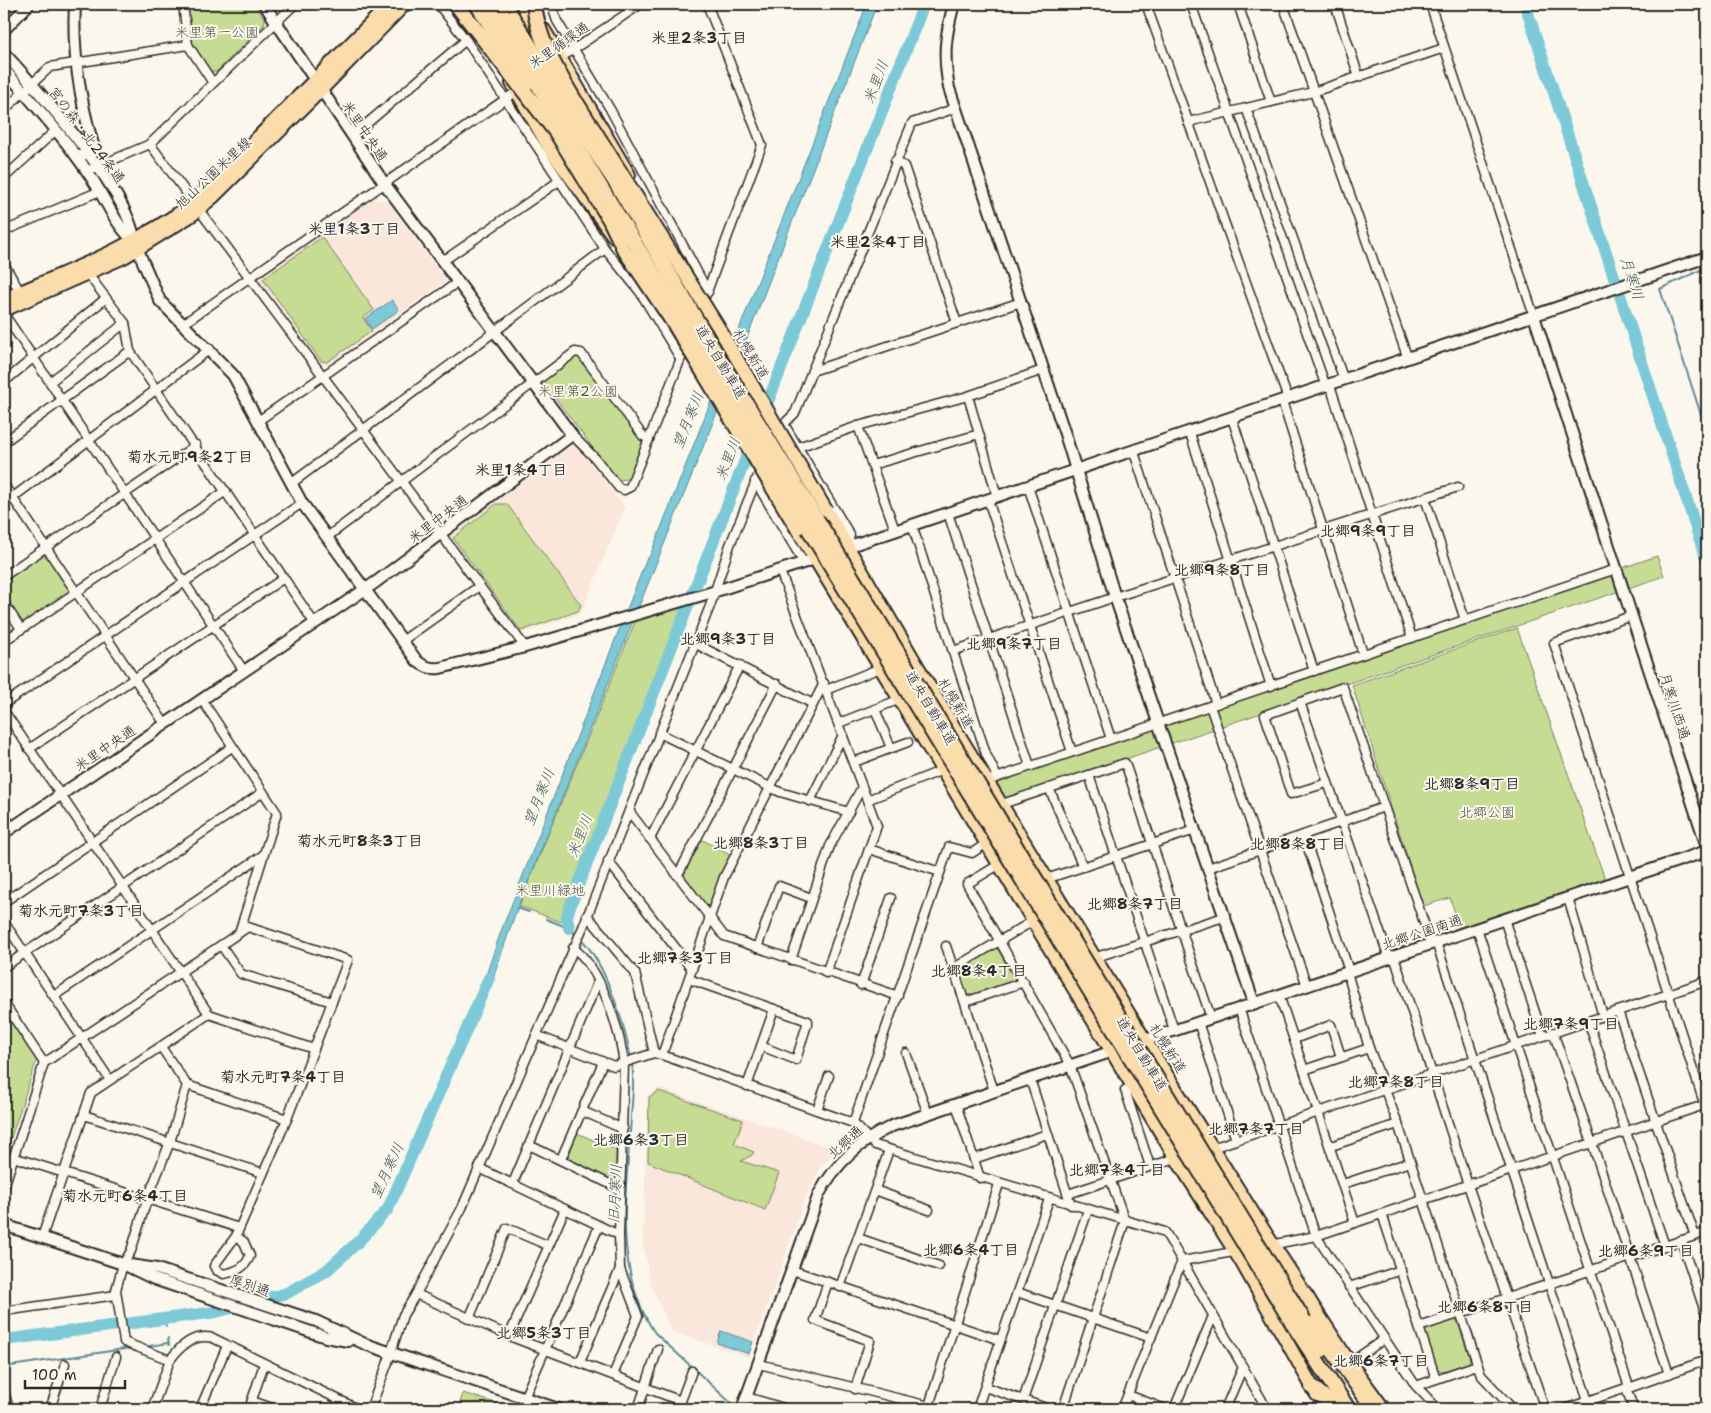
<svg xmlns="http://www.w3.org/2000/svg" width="1711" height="1413" viewBox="0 0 1711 1413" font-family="'Shantell Sans','Klee One',sans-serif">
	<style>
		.built { fill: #fae6da }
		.green { fill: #c6dc92; stroke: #78845e }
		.water { fill: #7bcad8; stroke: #5b8a93 }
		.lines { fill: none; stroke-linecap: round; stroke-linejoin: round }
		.stream { stroke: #5b8a93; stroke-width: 2 }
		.river { stroke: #7bcad8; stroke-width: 12 }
		.minor-casing { stroke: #2b2b2b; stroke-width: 11 }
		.tertiary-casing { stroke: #2b2b2b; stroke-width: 14 }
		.primary-casing { stroke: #2b2b2b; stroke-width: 16 }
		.trunk-casing { stroke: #2b2b2b; stroke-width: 16 }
		.motorway-casing { stroke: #2b2b2b; stroke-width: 18 }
		.minor { stroke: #fbf7ec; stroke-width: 8 }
		.tertiary { stroke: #fbf7ec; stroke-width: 10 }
		.primary { stroke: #faddab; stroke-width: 12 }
		.trunk { stroke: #faddab; stroke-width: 12 }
		.motorway { stroke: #faddab; stroke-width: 14 }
		.trunk-bridge-casing { stroke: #2b2b2b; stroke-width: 16; stroke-linecap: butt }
		.motorway-bridge-casing { stroke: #2b2b2b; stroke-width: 18; stroke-linecap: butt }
		.trunk-bridge { stroke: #faddab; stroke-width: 12 }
		.motorway-bridge { stroke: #faddab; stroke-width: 14 }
		.labels { text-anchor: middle; stroke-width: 4; stroke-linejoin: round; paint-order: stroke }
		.park-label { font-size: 14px; fill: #525745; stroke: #fbf7ec }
		.street-label { font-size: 14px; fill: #2b2b2b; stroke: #fbf7ec }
		.neighbourhood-label { font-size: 15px; font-weight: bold; fill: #2b2b2b; stroke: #fbf7ec }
		.water-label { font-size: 15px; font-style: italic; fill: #435b5f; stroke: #fbf7ec }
	</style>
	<rect width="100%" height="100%" fill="#fbf7ec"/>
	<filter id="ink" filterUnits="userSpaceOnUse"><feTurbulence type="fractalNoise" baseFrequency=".02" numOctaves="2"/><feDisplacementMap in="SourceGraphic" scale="10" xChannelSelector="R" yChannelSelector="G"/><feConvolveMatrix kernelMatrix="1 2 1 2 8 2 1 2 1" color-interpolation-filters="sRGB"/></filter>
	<g filter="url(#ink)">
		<g class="built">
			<path d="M368,199L387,200L446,281L327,365L319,363L258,279Z"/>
			<path d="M572,445H576L625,507L581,613L520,634L451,539L450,535Z"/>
			<path d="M659,1088L836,1149L821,1167L807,1193L749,1357L672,1332L650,1282L643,1244L648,1095Z"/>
		</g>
		<g class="green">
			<path d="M186,4H254L265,20L264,25L216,72H210L190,43Z"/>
			<path d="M322,237L374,310L363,318L372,331L327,362L321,361L263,279Z"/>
			<path d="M575,356L579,357L641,439L642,444L628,479L617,480L544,383L545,378Z"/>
			<path d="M496,504H507L581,605L578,611L521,631L453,538Z"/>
			<path d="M43,555L46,556L69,589V592L24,623L21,622L4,597V580Z"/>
			<path d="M1657,556L1664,576L1002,801L993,782Z"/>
			<path d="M684,605L561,922L519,906L635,622Z"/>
			<path d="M1517,628L1605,879L1460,928L1450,898L1423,906L1352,685Z"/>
			<path d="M701,839L730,855L710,905L705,906L683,877Z"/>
			<path d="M994,947L997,948L1015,980L1012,984L969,998L965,995L956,969Z"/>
			<path d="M4,1012L37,1059L7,1150L4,1149Z"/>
			<path d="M659,1091L743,1120L734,1144L754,1152L752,1155L741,1161L779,1173L765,1210L648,1162L649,1097Z"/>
			<path d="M577,1133L616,1150V1179L612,1180L568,1158Z"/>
			<path d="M1456,1317L1470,1359L1468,1363L1443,1371L1437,1369L1423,1331L1424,1328Z"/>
			<path d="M463,1393L515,1409H458Z"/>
		</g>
		<g class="water">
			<path d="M867,4H877L749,333L514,917L487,996L480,993L500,934L647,558L650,556Z"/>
			<path d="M392,300L399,310L372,329L365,319Z"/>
			<path d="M721,1331L753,1342L749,1354L717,1343Z"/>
		</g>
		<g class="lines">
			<g class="stream">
				<path d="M1707,267L1660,289L1707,433"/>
				<path d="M517,908L529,912"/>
				<path d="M546,919L569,928L576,935"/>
				<path d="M580,938C605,961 625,1026 631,1059"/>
				<path d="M632,1064C635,1080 632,1100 631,1117C627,1191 611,1267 655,1333L732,1404"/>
				<path d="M165,1319L166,1326"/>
				<path d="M168,1338L169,1345"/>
				<path d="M144,1347L168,1343"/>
				<path d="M4,1367L131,1348"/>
			</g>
			<g class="river">
				<path d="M1525,4L1707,562"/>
				<path d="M569,928L567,917L569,909L924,4"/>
				<path d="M4,1340L216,1312L287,1293L326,1271L358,1242L388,1209L489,978"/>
			</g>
			<g class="minor-casing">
				<g id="minor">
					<path d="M183,4L188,45L213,83"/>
					<path d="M438,4L466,40L605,249L640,292L680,358"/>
					<path d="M551,4L557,21L610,109L708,292"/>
					<path d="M1146,4L1288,399"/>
					<path d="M1191,4L1326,387"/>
					<path d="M1238,4L1271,102"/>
					<path d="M1283,4L1408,359"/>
					<path d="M1335,4L1359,77"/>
					<path d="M1430,4L1534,316"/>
					<path d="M559,59L641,4"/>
					<path d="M1246,108L1344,380"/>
					<path d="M4,110L50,67L188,45"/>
					<path d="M1188,122L1313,92L1444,48"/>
					<path d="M352,136L466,40"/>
					<path d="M150,144L525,647"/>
					<path d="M895,161L904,166L957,323"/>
					<path d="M87,171L150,144L295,4"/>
					<path d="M4,178L56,130"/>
					<path d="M4,231L100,191"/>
					<path d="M443,261L559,181"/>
					<path d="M4,264L22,295"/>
					<path d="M87,273L125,323L130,351L315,624"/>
					<path d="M4,314L244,671"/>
					<path d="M696,321L762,145L707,4"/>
					<path d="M183,324L520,89"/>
					<path d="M812,371L1021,302"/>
					<path d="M4,382L105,299"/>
					<path d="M50,382L125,323"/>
					<path d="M1330,385L1412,638"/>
					<path d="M968,396L997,496"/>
					<path d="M1282,401L1363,654"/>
					<path d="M1232,418L1314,671"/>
					<path d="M258,421L458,282"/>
					<path d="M784,424L850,535L847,547"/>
					<path d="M858,426L895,530"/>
					<path d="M1190,433L1271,686"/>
					<path d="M779,434L784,424L795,413L912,123L956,108"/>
					<path d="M572,435L595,458L619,488L624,490L630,487L687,343"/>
					<path d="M4,442L130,351"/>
					<path d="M798,447L858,426L968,396L1043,370"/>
					<path d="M1134,452L1216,704"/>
					<path d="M872,465L979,434"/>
					<path d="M755,481L804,563"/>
					<path d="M292,483L605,249"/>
					<path d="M4,485L165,724"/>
					<path d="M1028,486L1111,739"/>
					<path d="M1425,498L1465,620"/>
					<path d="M988,500L1072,752"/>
					<path d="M4,504L210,349"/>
					<path d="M948,513L1030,766"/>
					<path d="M912,525L986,754L997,777"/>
					<path d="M327,537L575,352L581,353L643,436L649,439"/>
					<path d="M780,571L877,826L826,973"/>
					<path d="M4,576L196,445"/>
					<path d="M4,603L21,629"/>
					<path d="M1631,616L1554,643L1707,1112"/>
					<path d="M4,641L226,491"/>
					<path d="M402,641L478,587"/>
					<path d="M694,643L813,704"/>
					<path d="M953,651L1115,597L1458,487"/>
					<path d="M826,690L880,668"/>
					<path d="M202,700L277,813L239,933"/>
					<path d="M1300,702L1389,958"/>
					<path d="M4,704L302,503"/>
					<path d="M1210,706L1307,986"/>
					<path d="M875,709L891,748"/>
					<path d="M4,711L209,1014L314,1049"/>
					<path d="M839,723L898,700"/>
					<path d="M659,733L780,792L849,812"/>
					<path d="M29,749L284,578"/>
					<path d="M854,762L908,742"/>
					<path d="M1089,775L1174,1030"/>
					<path d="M987,781L1616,569"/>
					<path d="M1327,783L1291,794L1265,715L1343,687L1431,943"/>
					<path d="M1049,788L1083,867"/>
					<path d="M867,800L943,770"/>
					<path d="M810,801L843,735"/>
					<path d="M1002,804L1125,763L1211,1018"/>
					<path d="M629,811L724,936L898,996"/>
					<path d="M4,815L12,828"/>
					<path d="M1304,836L1349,971"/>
					<path d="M649,838L652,835L740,665"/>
					<path d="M869,849L940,872"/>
					<path d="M608,861L692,969"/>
					<path d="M1000,864L967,884L1070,1065L1125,1221L1063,1409"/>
					<path d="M1208,868L1384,807"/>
					<path d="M676,874L680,871L777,684"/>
					<path d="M1046,879L1195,830"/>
					<path d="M1568,898L1603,1016"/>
					<path d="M4,902L232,747"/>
					<path d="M587,915L635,973L654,1053"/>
					<path d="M1504,919L1543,1036"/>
					<path d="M4,922L110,1080"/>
					<path d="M1477,928L1629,1387L1565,1409"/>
					<path d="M1436,942L1588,1401"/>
					<path d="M221,945L241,974L332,1002"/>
					<path d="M946,946L994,1091"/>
					<path d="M573,948C601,967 620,1031 624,1064L619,1235L620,1269L638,1316L613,1375"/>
					<path d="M757,948L779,886L811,898"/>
					<path d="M1394,956L1468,1185L1545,1409"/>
					<path d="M1096,957L1224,917"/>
					<path d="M791,960L830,846L862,787"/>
					<path d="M4,967L263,792"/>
					<path d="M954,968L1033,921"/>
					<path d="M1347,972L1369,1048L1398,1124L1481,1375L1513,1409"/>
					<path d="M689,979L774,1009L747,1086"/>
					<path d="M861,985L891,898"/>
					<path d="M1279,995L1355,1223"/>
					<path d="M54,996L263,855"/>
					<path d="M965,1002L1024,982"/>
					<path d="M4,1003L44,1063"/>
					<path d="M1239,1008L1316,1236L1416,1386L1438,1409"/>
					<path d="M1618,1011L1695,1236"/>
					<path d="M1588,1021L1665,1246"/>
					<path d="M1198,1022L1236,1140"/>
					<path d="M1553,1032L1592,1143L1669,1374"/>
					<path d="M536,1035L614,1066L654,1053L662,1055L853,1123L875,1145L1165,1232L1182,1261L1239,1251"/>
					<path d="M1294,1039L1331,1025L1341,1057"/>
					<path d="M761,1046L796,1060L808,1021L774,1009"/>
					<path d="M161,1047L187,1085L170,1142L147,1200L131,1251L123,1264L116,1290L124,1342L170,1360"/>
					<path d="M906,1053L928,1114"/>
					<path d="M662,1055L724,877L824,683"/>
					<path d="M1304,1070L1369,1048"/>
					<path d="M1030,1079L1071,1205"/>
					<path d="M187,1085L287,1119"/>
					<path d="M1134,1085L1125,1090L1150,1166"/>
					<path d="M956,1104L980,1178"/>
					<path d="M817,1110L829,1076"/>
					<path d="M582,1111L623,1129"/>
					<path d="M84,1115L263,1173"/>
					<path d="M853,1123L949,847L972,853L987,843"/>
					<path d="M529,1145L620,1189"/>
					<path d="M1331,1146L1398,1124"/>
					<path d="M1212,1148L1707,981"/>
					<path d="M13,1157L239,1228"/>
					<path d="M561,1159L603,1062"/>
					<path d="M974,1159L1047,1134"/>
					<path d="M479,1168L619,1235"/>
					<path d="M513,1183L598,981"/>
					<path d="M1343,1184L1410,1162"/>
					<path d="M4,1187L44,1063L248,927L348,960L287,1119L236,1236L214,1266L216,1270L224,1274C237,1271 245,1268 250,1256L244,1242L236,1236"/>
					<path d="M875,1190L929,1210"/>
					<path d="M1068,1194L1176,1158"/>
					<path d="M1382,1214L1436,1379"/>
					<path d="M42,1237L91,1093L209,1014"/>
					<path d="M858,1238L939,1266"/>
					<path d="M1681,1240L1707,1318"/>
					<path d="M1270,1245L1316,1236L1707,1104"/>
					<path d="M1182,1261L1267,1409"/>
					<path d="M792,1270L1000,1340"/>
					<path d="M828,1282L815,1320L870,1341L855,1389"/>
					<path d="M840,1287L889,1150"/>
					<path d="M1349,1287L1401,1270"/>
					<path d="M1017,1292L1151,1338"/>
					<path d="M416,1294L509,1336L681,1401"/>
					<path d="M4,1311L116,1295"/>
					<path d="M469,1319L507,1228L547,1245"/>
					<path d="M1419,1327L1707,1232"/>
					<path d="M509,1336L565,1209"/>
					<path d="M580,1362L620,1269"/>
					<path d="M1350,1363L1384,1339"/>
					<path d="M759,1364L929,1406"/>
					<path d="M1416,1386L1477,1365"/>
					<path d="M985,1387L1049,1409"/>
					<path d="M4,1391L9,1409"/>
					<path d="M1128,1395L1165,1409"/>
					<path d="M747,1397L787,1409"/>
					<path d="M524,1398L599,1226"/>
					<path d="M1023,1400L1088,1210"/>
					<path d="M252,1401L275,1409"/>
					<path d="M50,1409L65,1364"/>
					<path d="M100,1409L116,1357"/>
					<path d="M152,1409L170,1360C180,1346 194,1333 213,1338L358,1409"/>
					<path d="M200,1409L227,1346"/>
					<path d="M249,1409L264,1364"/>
					<path d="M370,1409L387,1365L403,1315L416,1294L462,1208L583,927L710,606L730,545L762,466"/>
					<path d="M638,1409L658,1349"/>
					<path d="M678,1409L692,1371"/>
					<path d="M928,1409L999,1184"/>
					<path d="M977,1409L1049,1199"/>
					<path d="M1122,1409L1182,1261"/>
					<path d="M1174,1409L1213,1316"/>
					<path d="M1225,1409L1243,1367"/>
					<path d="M1634,1409L1626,1389L1707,1360"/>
				</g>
			</g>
			<g class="tertiary-casing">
				<g id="tertiary">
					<path d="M75,4C72,53 80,101 94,148L81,156"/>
					<path d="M954,4C945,36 943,55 949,88L1065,434L1115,597L1254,1003"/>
					<path d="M4,30L29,4"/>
					<path d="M4,53C37,89 132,195 134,241L160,301L233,375L302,503L417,661C425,667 430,669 440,668L525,647L716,591L821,557"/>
					<path d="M4,69C33,103 64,137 89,174C104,195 114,224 134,241"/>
					<path d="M1534,316L1707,847"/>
					<path d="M841,549L1707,257"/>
					<path d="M4,833L376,582L572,435L384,183L264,4"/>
					<path d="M1140,1042L1707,851"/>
					<path d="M4,1225L123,1264L154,1279L326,1337L348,1341"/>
					<path d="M123,1264L157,1269L316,1321L365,1344L558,1409"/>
					<path d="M742,1409L819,1194C836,1163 860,1141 892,1126L1119,1049"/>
				</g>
			</g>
			<g class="primary-casing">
				<g id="primary">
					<path d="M4,299C69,271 136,246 193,203L390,4"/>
					<path d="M4,310L124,257L192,215L213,197L311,100L405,4"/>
				</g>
			</g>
			<g class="trunk-casing">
				<g id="trunk">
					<path d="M516,4L531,28"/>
					<path d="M544,30L629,175"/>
					<path d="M512,83L550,149L614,237"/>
					<path d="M826,510L932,691L1140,1032L1266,1234L1350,1363L1384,1409"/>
					<path d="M797,529L1176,1158L1241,1261L1317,1395"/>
				</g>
			</g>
			<g class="motorway-casing">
				<g id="motorway">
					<path d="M1307,1298L1325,1340L1374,1409"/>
					<path d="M1304,1321L1322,1350"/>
					<path d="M1295,1327L1348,1409"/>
					<path d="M1312,1387L1326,1399L1334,1409"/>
				</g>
			</g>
			<use href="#minor" class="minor"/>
			<use href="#tertiary" class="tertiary"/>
			<use href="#primary" class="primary"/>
			<use href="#trunk" class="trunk"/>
			<use href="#motorway" class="motorway"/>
			<g class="trunk-bridge-casing">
				<g id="trunk-bridge">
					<path d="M476,4L526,86"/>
					<path d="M577,102L717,325L826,510"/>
					<path d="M554,130L609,220L623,249L674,325L797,529"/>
				</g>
			</g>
			<g class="motorway-bridge-casing">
				<g id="motorway-bridge">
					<path d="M456,4L560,137"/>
					<path d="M489,4L1295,1327"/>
					<path d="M504,4L585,136L618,186L721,362L1304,1321"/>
					<path d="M534,4C538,44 562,78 581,112"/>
				</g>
			</g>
			<use href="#trunk-bridge" class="trunk-bridge"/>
			<use href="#motorway-bridge" class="motorway-bridge"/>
		</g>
	</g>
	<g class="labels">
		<g class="park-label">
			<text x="217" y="37">米里第一公園</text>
			<text x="578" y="396">米里第2公園</text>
			<text x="1487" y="817">北郷公園</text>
			<text x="550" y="895">米里川緑地</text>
		</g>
		<g class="street-label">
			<text transform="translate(559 45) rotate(-35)" y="5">米里循環通</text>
			<text transform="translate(365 131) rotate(56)" y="5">米里中央通</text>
			<text transform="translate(87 135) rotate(53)" y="5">宮の森・北24条通</text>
			<text transform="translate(213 173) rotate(-43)" y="5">旭山公園米里線</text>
			<text transform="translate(751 354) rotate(59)" y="5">札幌新道</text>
			<text transform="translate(721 362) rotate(59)" y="5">道央自動車道</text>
			<text transform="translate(438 519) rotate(-37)" y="5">米里中央通</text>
			<text transform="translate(956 703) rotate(59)" y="5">札幌新道</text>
			<text transform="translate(1675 706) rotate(72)" y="5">月寒川西通</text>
			<text transform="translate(931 708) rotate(59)" y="5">道央自動車道</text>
			<text transform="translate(105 748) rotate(-34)" y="5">米里中央通</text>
			<text transform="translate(1422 932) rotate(-18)" y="5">北郷公園南通</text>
			<text transform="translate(1168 1048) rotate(58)" y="5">札幌新道</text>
			<text transform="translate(1142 1054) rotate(59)" y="5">道央自動車道</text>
			<text transform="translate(845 1142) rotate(-42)" y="5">北郷通</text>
			<text transform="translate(250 1285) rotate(18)" y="5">厚別通</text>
		</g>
		<g class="neighbourhood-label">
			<text x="699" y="43">米里2条3丁目</text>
			<text x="354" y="234">米里1条3丁目</text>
			<text x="878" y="247">米里2条4丁目</text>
			<text x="190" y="462">菊水元町9条2丁目</text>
			<text x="521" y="475">米里1条4丁目</text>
			<text x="1368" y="536">北郷9条9丁目</text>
			<text x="1222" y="575">北郷9条8丁目</text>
			<text x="728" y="644">北郷9条3丁目</text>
			<text x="1014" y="649">北郷9条7丁目</text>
			<text x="1472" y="789">北郷8条9丁目</text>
			<text x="360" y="846">菊水元町8条3丁目</text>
			<text x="761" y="848">北郷8条3丁目</text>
			<text x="1298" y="849">北郷8条8丁目</text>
			<text x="1135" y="909">北郷8条7丁目</text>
			<text x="81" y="916">菊水元町7条3丁目</text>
			<text x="685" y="963">北郷7条3丁目</text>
			<text x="979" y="976">北郷8条4丁目</text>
			<text x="1571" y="1029">北郷7条9丁目</text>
			<text x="283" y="1082">菊水元町7条4丁目</text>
			<text x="1396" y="1087">北郷7条8丁目</text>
			<text x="1256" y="1134">北郷7条7丁目</text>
			<text x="641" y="1145">北郷6条3丁目</text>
			<text x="1117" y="1175">北郷7条4丁目</text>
			<text x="125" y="1201">菊水元町6条4丁目</text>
			<text x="971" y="1255">北郷6条4丁目</text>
			<text x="1646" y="1256">北郷6条9丁目</text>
			<text x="1485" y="1312">北郷6条8丁目</text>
			<text x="544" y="1338">北郷5条3丁目</text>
			<text x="1381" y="1366">北郷6条7丁目</text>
		</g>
		<g class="water-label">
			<text transform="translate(876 82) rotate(-69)" y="5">米里川</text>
			<text transform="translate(1632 278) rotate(72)" y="5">月寒川</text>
			<text transform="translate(688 420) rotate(-68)" y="5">望月寒川</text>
			<text transform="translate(728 459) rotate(-69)" y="5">米里川</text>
			<text transform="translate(539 797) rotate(-68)" y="5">望月寒川</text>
			<text transform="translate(580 836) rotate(-69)" y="5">米里川</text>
			<text transform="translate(387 1171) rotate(-65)" y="5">望月寒川</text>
			<text transform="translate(615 1194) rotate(-87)" y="5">旧月寒川</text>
		</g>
	</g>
	<rect width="1711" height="1413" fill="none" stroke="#fbf7ec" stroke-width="20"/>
	<rect x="10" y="10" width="1691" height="1393" fill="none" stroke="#2b2b2b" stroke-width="2" filter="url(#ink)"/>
	<path d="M25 1380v8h100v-8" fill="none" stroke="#2b2b2b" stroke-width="2.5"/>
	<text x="32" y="1380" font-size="15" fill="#2b2b2b" stroke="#fbf7ec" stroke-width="4" paint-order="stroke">100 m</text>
</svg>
